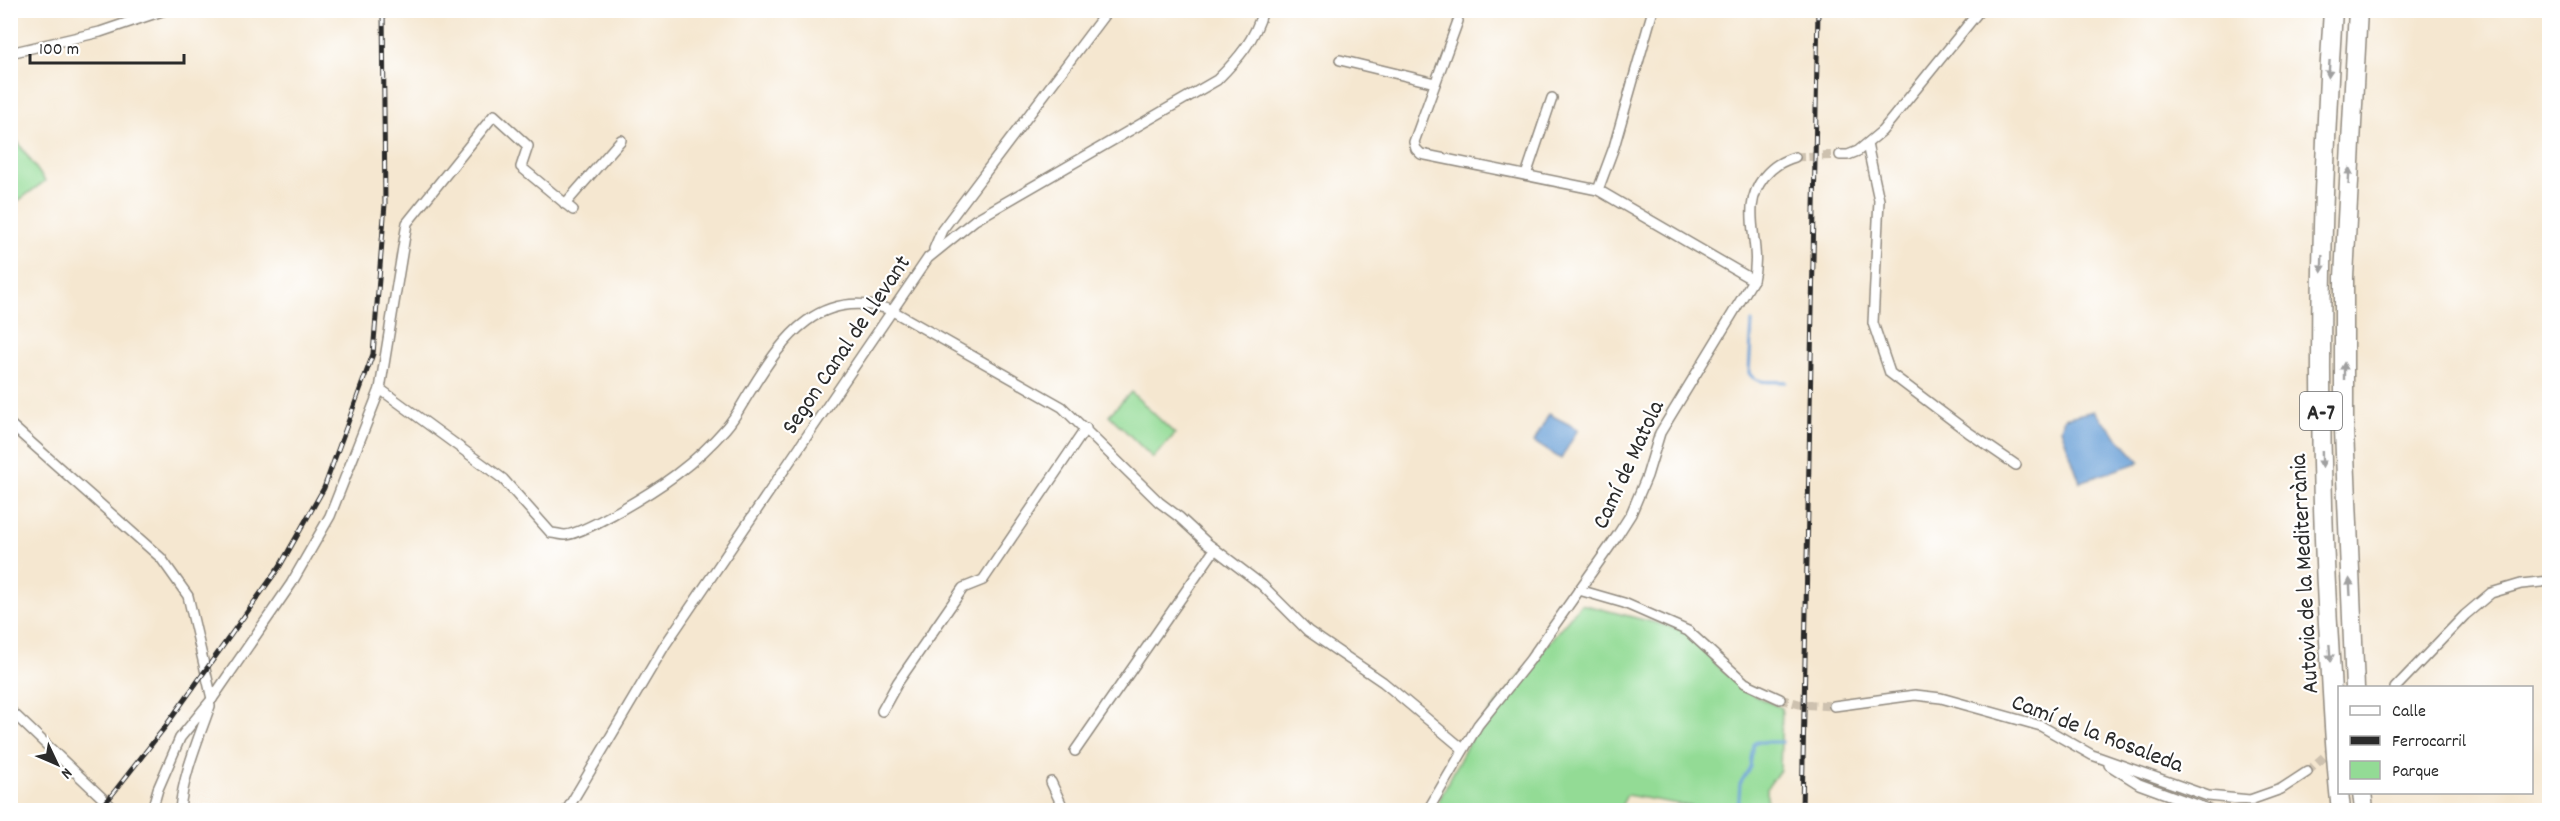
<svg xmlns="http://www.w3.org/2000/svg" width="2560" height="821" viewBox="0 0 2560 821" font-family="Dekko,sans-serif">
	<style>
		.green { fill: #93db95; stroke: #5f8360; stroke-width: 1.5 }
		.water { fill: #689fd6; stroke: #4a6580; stroke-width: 1.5 }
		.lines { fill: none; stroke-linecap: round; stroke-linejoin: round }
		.stream { stroke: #689fd6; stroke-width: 3 }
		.minor-tunnel { stroke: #cdc1af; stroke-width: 9; stroke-dasharray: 9 4.5; stroke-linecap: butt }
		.minor-casing { stroke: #90897e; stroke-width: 12 }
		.motorway-casing { stroke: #90897e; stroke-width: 21 }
		.minor { stroke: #fff; stroke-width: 9 }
		.motorway { stroke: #fff; stroke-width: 18 }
		.rail-casing { stroke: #2b2b2b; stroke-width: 5 }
		.rail { stroke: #fff; stroke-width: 3; stroke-dasharray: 9; stroke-linecap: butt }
		.oneway { fill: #a0a0a0 }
		.labels { text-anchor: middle; stroke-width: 4.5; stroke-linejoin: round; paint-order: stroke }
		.shield { fill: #fff; stroke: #6b6b6b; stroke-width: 1.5 }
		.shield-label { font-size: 22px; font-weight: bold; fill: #2b2b2b }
		.street-label { font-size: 24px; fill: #2b2b2b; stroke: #fff }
	</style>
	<rect width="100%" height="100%" fill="#fff"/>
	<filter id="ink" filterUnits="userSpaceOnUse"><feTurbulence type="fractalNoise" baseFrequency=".0167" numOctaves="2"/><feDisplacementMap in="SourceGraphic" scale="12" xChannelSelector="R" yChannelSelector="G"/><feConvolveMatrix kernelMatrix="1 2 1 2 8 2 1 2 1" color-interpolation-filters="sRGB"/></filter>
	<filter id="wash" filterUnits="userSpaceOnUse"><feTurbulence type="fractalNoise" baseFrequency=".008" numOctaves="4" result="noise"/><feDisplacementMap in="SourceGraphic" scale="24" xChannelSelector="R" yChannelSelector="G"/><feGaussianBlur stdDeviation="1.35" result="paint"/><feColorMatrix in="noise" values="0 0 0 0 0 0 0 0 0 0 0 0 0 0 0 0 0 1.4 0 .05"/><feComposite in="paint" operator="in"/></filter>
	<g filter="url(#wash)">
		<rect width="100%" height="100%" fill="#f5e7d0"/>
		<g class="green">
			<path d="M10,131L45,181L11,206H10Z"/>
			<path d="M1131,392L1175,434L1153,458L1109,415Z"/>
			<path d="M1581,604L1688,631L1718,667L1755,696L1782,708L1780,770L1767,788V810H1712L1627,795L1619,810H1434L1475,730Z"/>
		</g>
		<g class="water">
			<path d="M2094,411L2140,462L2080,482L2061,429L2064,418Z"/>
			<path d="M1549,414L1578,429L1561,459L1534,442Z"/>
		</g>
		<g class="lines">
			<g class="stream">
				<path d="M1752,322L1749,373C1756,385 1773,381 1786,382"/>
				<path d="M1738,810L1740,784L1750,767L1753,744L1755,742H1782"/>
			</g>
		</g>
	</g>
	<g filter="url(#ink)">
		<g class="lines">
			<g class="minor-tunnel">
				<path d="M1795,157L1840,155"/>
				<path d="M1780,699L1799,704L1834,706"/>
				<path d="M2307,772L2336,746"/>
			</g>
			<g class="minor-casing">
				<g id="minor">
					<path d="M1458,21L1414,142L1416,149L1421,154L1598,190L1753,280"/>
					<path d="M10,53L100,32L165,10"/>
					<path d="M1340,60L1435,83"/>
					<path d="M1867,144L1879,200L1873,323L1890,373L1968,432L2016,465"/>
					<path d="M1840,155H1848L1858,151L1882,131L1980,10"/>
					<path d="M1526,175L1552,98"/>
					<path d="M1598,190L1614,147L1653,10"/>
					<path d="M565,204L621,140"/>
					<path d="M934,249L942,230L1108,10"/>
					<path d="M380,389L503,479L551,533C555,533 561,535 565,535C579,534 606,518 619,511C661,487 694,465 726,428C736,417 743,402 751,390C784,336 820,287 891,310L1062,407L1159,502L1179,517L1207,543L1262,585L1308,631L1383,682L1463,749"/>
					<path d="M10,424L161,558L188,596L212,699"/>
					<path d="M1579,590L1624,603L1688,631L1745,683L1780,699"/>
					<path d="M2395,688L2465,615L2491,593L2521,584L2550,581"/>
					<path d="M1834,706L1915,695L1941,698L2041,726L2092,755L2208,796L2250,800L2281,789L2307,772"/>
					<path d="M10,710L115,810"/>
					<path d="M882,711L898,682L963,588L983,580L1086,428"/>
					<path d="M1075,751L1215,549"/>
					<path d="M2109,765L2139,784L2210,810"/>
					<path d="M1051,782L1064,810"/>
					<path d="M152,810L158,789L180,738L212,699L291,584L330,516L380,389L407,223L494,115L528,146L521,167L573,210"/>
					<path d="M180,810C183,775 198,740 210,706"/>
					<path d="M567,810L665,645L928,258L975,220L1217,80C1238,59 1255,40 1263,10"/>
					<path d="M1428,810L1478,725L1530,660L1617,536L1631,514L1647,476L1660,433L1753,280C1763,243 1738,210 1764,177C1773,166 1782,161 1795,157"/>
				</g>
			</g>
			<g class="motorway-casing">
				<g id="motorway">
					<path d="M2333,10C2319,226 2316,441 2330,657C2333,708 2335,760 2341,810"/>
					<path d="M2355,688L2344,430V277L2358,10"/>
					<path d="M2362,792L2364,810"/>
				</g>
			</g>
			<use href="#minor" class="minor"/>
			<use href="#motorway" class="motorway"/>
			<g class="rail-casing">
				<g id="rail">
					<path d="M100,810L165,727L280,566L324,488L373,354L385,204L383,10"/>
					<path d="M1802,810L1818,10"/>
				</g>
			</g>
			<use href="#rail" class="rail"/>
		</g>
		<defs><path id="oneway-solid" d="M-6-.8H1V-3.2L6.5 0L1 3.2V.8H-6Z" transform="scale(1.5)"/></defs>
		<g class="oneway">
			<use href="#oneway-solid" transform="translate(2329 69) rotate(94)"/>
			<use href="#oneway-solid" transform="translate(2349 176) rotate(-87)"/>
			<use href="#oneway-solid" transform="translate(2322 264) rotate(92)"/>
			<use href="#oneway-solid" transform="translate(2344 371) rotate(-90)"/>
			<use href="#oneway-solid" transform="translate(2322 459) rotate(89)"/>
			<use href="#oneway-solid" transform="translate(2350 587) rotate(-93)"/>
			<use href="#oneway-solid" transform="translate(2330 653) rotate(86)"/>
		</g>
	</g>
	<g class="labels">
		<rect class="shield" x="2300" y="392" width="42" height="38" rx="4.5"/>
		<g class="shield-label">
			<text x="2321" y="419">A-7</text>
		</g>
		<g class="street-label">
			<text transform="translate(845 344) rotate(-56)" y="8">Segon Canal de Llevant</text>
			<text transform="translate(1627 464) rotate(-65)" y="8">Camí de Matola</text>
			<text transform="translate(2303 574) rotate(-93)" y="8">Autovia de la Mediterrània</text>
			<text transform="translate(2098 732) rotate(21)" y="8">Camí de la Rosaleda</text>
		</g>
	</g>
	<rect width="2560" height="821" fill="none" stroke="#fff" stroke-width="36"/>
	<rect x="2338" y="686" width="195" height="108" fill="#ffffff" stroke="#aaaaaa" stroke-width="1.5"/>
	<rect x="2350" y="706" width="30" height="9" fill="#ffffff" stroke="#aaaaaa" stroke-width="1.5"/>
	<text x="2392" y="716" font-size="18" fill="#2b2b2b">Calle</text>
	<rect x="2350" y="736" width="30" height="9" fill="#2b2b2b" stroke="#aaaaaa" stroke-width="1.5"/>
	<text x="2392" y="746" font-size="18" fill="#2b2b2b">Ferrocarril</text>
	<rect x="2350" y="761" width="30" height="18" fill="#93db95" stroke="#aaaaaa" stroke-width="1.5"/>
	<text x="2392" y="776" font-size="18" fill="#2b2b2b">Parque</text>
	<g transform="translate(57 764) rotate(134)" stroke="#ffffff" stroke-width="4.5" paint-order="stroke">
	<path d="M0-4.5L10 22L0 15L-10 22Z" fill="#2b2b2b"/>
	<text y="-9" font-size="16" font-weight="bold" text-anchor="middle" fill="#2b2b2b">N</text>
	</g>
	<path d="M30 54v9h154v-9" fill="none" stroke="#2b2b2b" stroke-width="3"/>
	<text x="39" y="54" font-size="18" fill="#2b2b2b" stroke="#ffffff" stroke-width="4.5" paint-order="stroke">100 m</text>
</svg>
